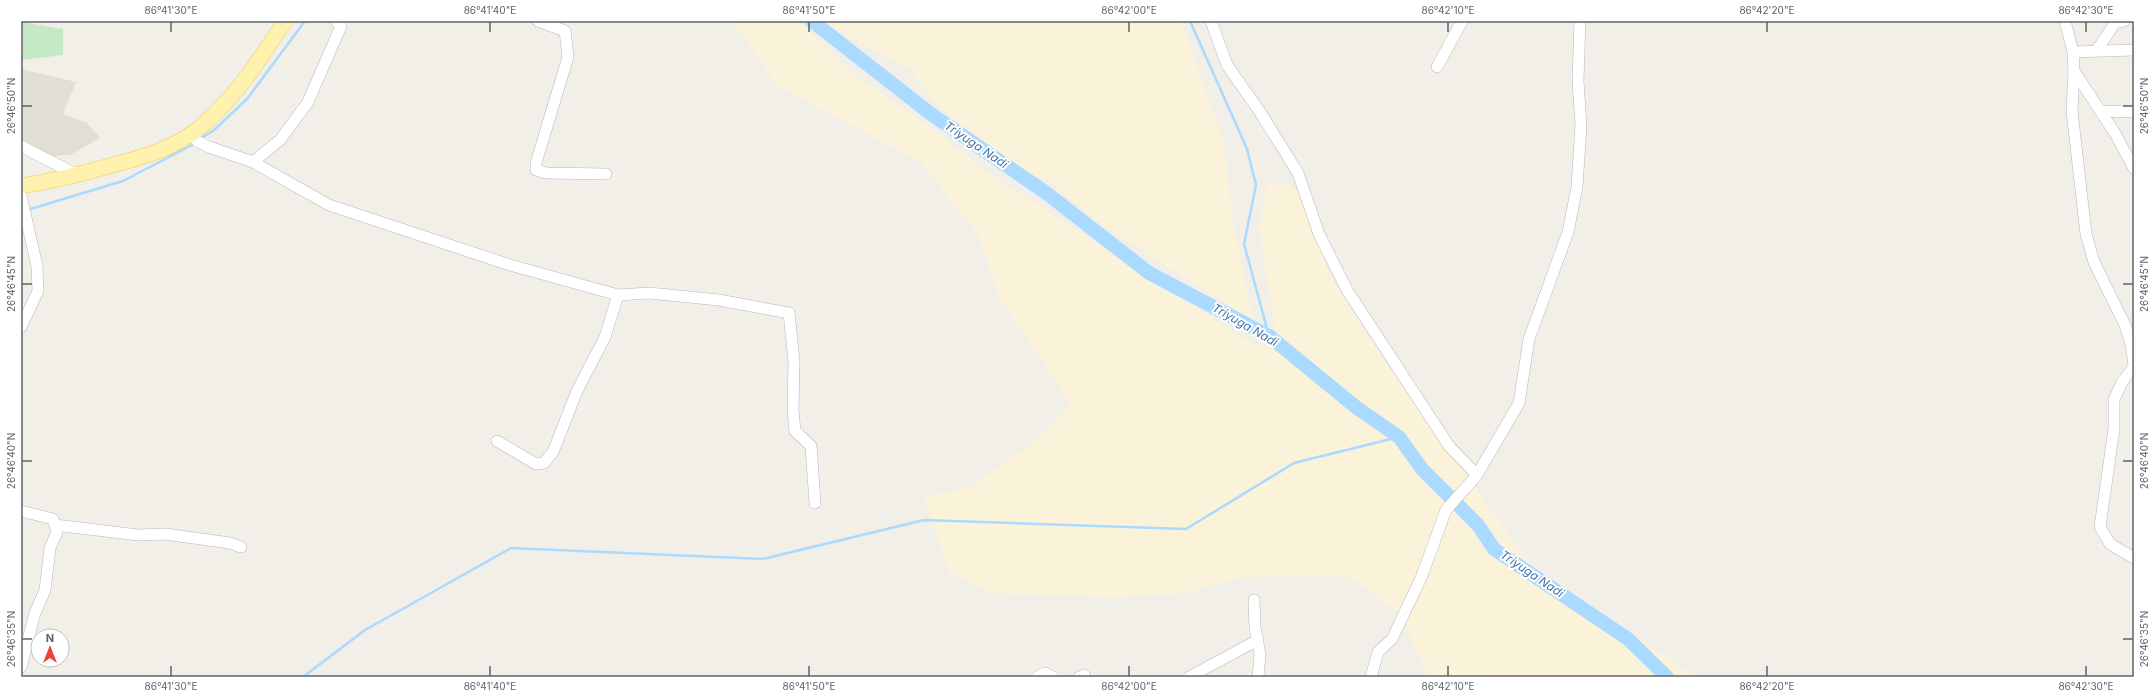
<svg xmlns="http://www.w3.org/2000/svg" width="2155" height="698" viewBox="0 0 2155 698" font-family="Inter,sans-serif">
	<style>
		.education { fill: #e1ded6 }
		.green { fill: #c5e8c5 }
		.sand { fill: #fbf3d9 }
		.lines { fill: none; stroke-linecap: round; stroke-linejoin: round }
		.stream { stroke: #aadaff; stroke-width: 2.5 }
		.river { stroke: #aadaff; stroke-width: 14 }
		.minor-casing { stroke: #b5b8bc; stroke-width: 12 }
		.major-casing { stroke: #f2c960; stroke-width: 16 }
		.minor { stroke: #fff; stroke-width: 11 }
		.major { stroke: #fff2af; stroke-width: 15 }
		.ticks { fill: none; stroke: #5f6368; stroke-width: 1.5 }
		.labels { text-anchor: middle; stroke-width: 4; stroke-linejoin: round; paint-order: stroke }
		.water-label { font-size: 12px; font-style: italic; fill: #4174aa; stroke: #fff }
		.neatline { fill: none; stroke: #5f6368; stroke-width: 1.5 }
		.ticks-label { font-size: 10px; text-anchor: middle; fill: #5f6368 }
	</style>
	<rect width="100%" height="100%" fill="#f1efe8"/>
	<path class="education" d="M21,69L76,82L63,114L87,123L100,138L70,155L51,156L21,143Z"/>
	<path class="green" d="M21,22L63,29V55L21,60Z"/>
	<g class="sand">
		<path d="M732,21H798L856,76L925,124L990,174L1257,347L1276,333L1259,229L1268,181L1298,189L1330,275L1382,357L1549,591L1630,633L1696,677H1433L1426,669L1399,613L1350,577L1284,575L1239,578L1186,593L1112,597L991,593L949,572L924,497L969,488L1021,452L1053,424L1070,402L999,297L979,236L921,162L778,86Z"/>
		<path d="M820,21H1178L1185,33L1223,140L1233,220L1253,321L1098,222L1050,182L1006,163L982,141L940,108L910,69Z"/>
	</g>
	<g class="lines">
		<g class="stream">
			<path d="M1190,21L1247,149L1256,185L1244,244L1269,336"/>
			<path d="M200,139L214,130L247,99L305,21"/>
			<path d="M27,210L123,181L194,144"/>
			<path d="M303,677L365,630L511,548L763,559L924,520L1186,529L1294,463L1399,437"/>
		</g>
		<path class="river" d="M812,21L931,114L1045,192L1149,273L1269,336L1357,408L1399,437L1422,469L1478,525L1494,549L1628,639L1667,677"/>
		<g class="minor-casing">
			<g id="minor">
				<path d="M538,21L565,31L568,57L536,163V170L546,173L606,174"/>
				<path d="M1211,21L1227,65L1260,112L1298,173L1319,234L1347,290L1449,446L1477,475"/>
				<path d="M2065,21L2073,52L2074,71L2072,111L2086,234L2094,262L2125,325L2131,344L2134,365"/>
				<path d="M2097,50L2115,23L2124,21"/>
				<path d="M2073,52L2134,50"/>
				<path d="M1437,67L1462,21"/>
				<path d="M2074,71L2116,135L2134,169"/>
				<path d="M2100,111L2134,112"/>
				<path d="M190,134L197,141L209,147L253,162L329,205L510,265L618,295L649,293L719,300L789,313L794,361L793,410L795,431L811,446L815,503"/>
				<path d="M21,146L77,175"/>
				<path d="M253,162L280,140L308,102L341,26L337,22"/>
				<path d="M21,196L37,266L38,291L21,327"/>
				<path d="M2134,367L2122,382L2114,400V429L2100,527L2110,544L2134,558"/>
				<path d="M497,441L536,464L544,463L553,452L577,391L605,337L618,295"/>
				<path d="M21,511L53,519L57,532L50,548L45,590L35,613L21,667"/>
				<path d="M55,525L138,535L165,534L230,543L241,547"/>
				<path d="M1254,600L1255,627L1260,655L1258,677"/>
				<path d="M1037,677L1045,673L1053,677"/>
				<path d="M1079,677L1084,675L1085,677"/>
				<path d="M1189,677L1258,640"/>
				<path d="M1371,677L1378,652L1392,639L1421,578L1446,510L1477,475L1519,403L1529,339L1568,232L1577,187L1581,125L1578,81L1580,21"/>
			</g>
		</g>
		<g class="major-casing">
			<path id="major" d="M21,186C47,182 73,176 98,169C136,159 175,150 204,124C237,95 261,58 285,21"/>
		</g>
		<use href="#minor" class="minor"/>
		<use href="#major" class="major"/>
	</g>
	<path class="ticks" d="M171,22V32M490,22V32M809,22V32M1129,22V32M1448,22V32M1767,22V32M2086,22V32M22,106H32M2123,106H2133M22,284H32M2123,284H2133M22,461H32M2123,461H2133M22,639H32M2123,639H2133M171,666V676M490,666V676M809,666V676M1129,666V676M1448,666V676M1767,666V676M2086,666V676"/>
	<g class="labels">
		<g class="water-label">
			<text transform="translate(976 145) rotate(34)" y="4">Triyuga Nadi</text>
			<text transform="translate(1245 325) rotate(30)" y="4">Triyuga Nadi</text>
			<text transform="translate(1532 574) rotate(34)" y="4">Triyuga Nadi</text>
		</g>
	</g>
	<rect width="2155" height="698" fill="none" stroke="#ffffff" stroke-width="44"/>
	<g transform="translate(50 648)"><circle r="19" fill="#ffffff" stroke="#bfc1c3"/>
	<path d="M0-3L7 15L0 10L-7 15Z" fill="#ea4335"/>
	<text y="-6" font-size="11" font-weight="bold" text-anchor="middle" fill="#5f6368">N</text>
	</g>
	<rect x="22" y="22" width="2111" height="654" class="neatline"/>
	<g class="ticks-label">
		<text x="171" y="14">86°41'30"E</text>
		<text x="490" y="14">86°41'40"E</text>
		<text x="809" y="14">86°41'50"E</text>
		<text x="1129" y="14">86°42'00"E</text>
		<text x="1448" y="14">86°42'10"E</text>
		<text x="1767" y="14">86°42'20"E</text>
		<text x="2086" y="14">86°42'30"E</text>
		<text transform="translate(11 106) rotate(-90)" y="4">26°46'50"N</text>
		<text transform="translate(2144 106) rotate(-90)" y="4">26°46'50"N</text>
		<text transform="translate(11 284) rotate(-90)" y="4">26°46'45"N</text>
		<text transform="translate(2144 284) rotate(-90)" y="4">26°46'45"N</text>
		<text transform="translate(11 461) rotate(-90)" y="4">26°46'40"N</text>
		<text transform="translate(2144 461) rotate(-90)" y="4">26°46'40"N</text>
		<text transform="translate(11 639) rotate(-90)" y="4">26°46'35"N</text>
		<text transform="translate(2144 639) rotate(-90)" y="4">26°46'35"N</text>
		<text x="171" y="690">86°41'30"E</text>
		<text x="490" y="690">86°41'40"E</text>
		<text x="809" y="690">86°41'50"E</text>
		<text x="1129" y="690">86°42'00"E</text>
		<text x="1448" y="690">86°42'10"E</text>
		<text x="1767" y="690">86°42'20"E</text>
		<text x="2086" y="690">86°42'30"E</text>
	</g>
</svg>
